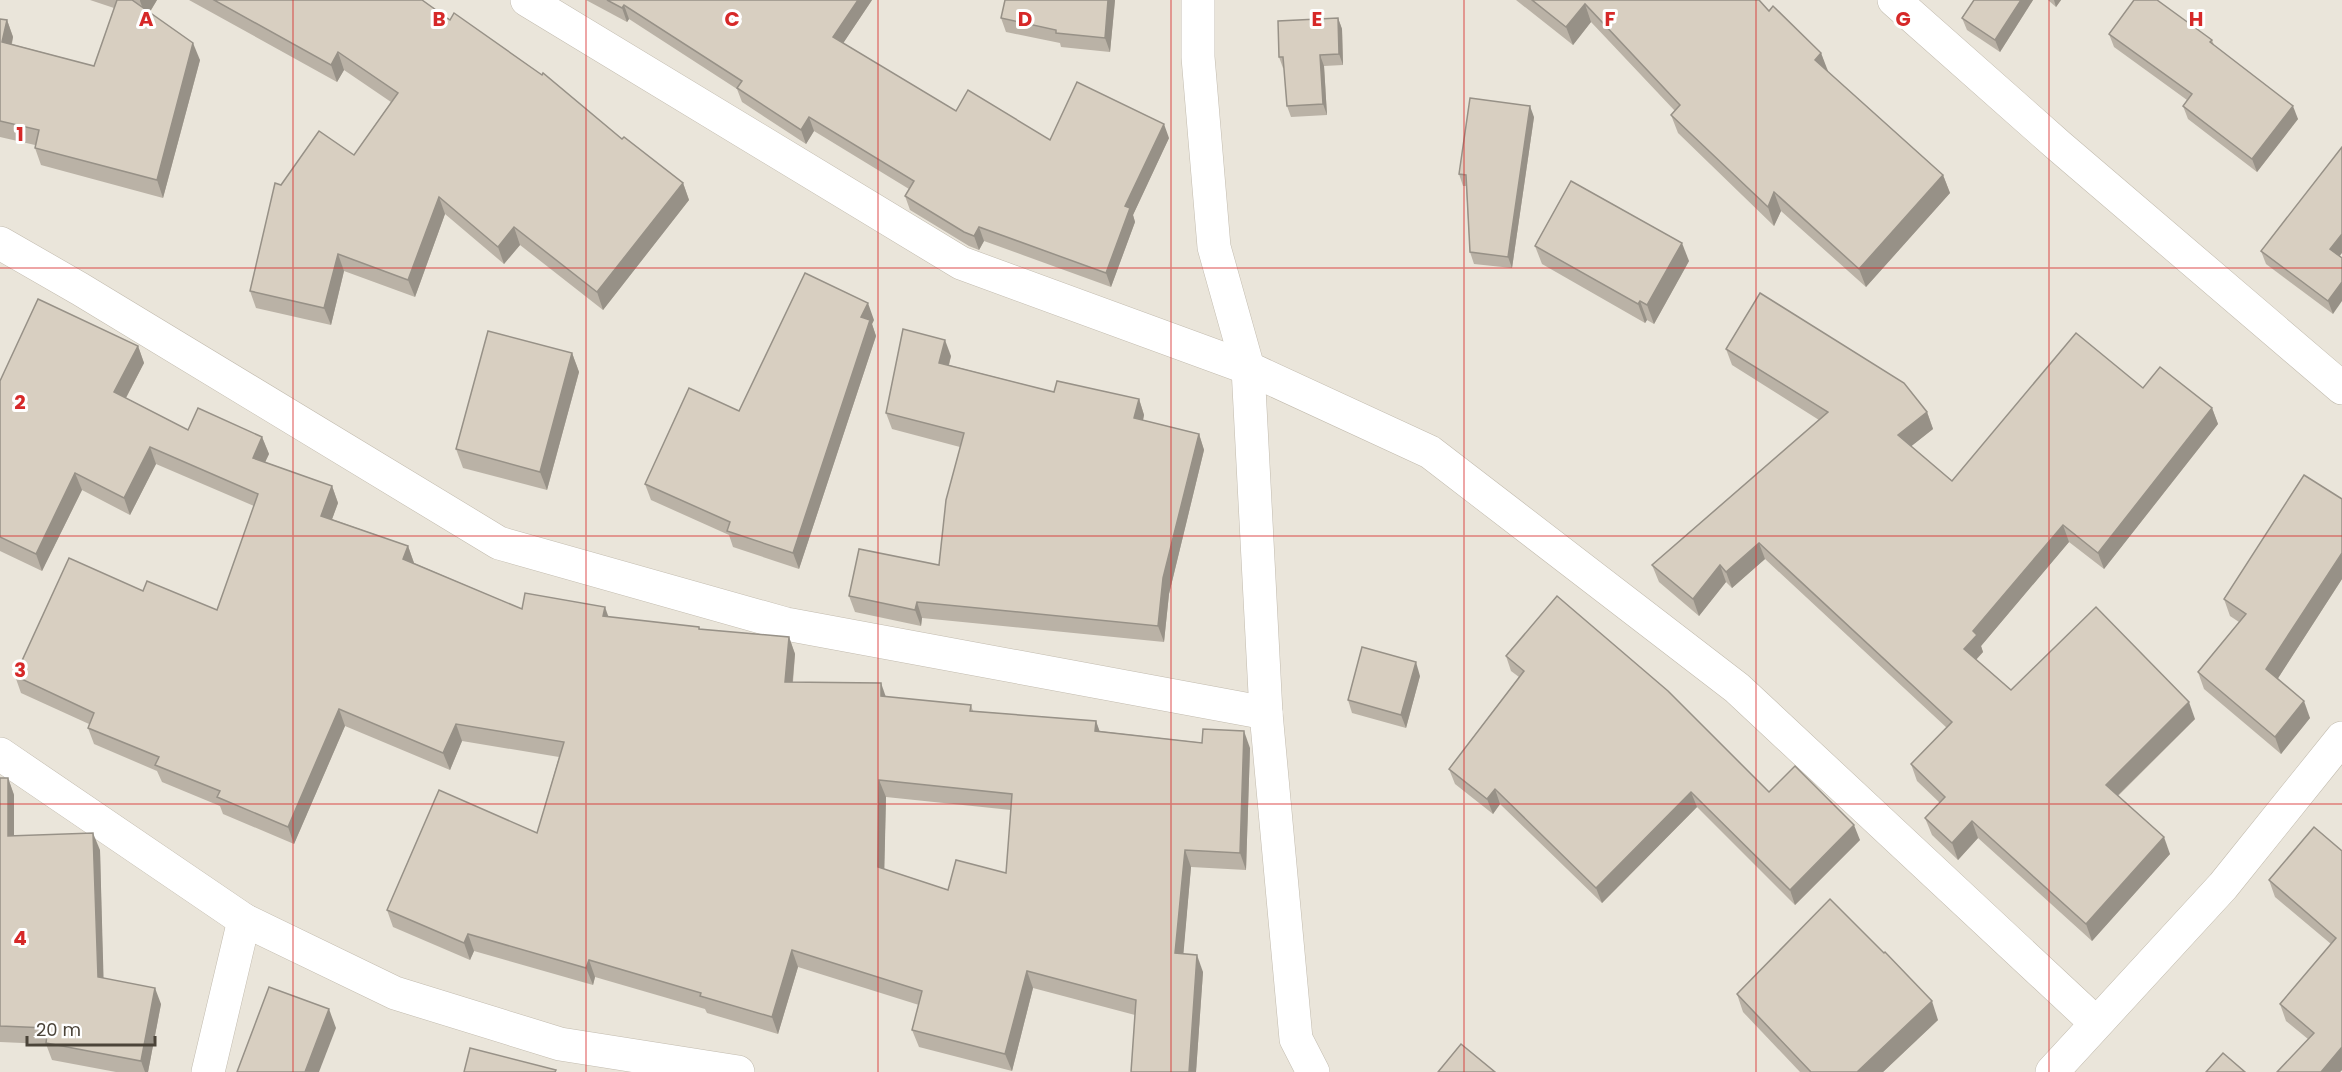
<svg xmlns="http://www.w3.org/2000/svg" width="2342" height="1072" viewBox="0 0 2342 1072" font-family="Poppins,sans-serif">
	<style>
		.residential { fill: #eae5da }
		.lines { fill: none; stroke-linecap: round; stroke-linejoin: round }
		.minor-casing { stroke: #c2bbae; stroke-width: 34 }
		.minor { stroke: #fff; stroke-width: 33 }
		.wall { fill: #bab2a6; fill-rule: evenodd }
		.shaded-wall { fill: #979187 }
		.building { fill: #d8cfc1; stroke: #979187; stroke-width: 1.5; fill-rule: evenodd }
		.grid { fill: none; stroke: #d62828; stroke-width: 1.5; stroke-opacity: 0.55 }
		.grid-label { font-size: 20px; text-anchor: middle; font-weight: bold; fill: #d62828; stroke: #fff; stroke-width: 6; stroke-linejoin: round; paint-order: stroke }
	</style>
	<rect width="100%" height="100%" fill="#f6f3ec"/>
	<rect class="residential" x="0" y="0" width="2342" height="1072"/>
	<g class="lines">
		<g class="minor-casing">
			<g id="minor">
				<path d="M527,0L961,263L1248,368L1430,452L1737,688L2096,1023"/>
				<path d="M1198,0V57L1214,247L1248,368L1266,713L1296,1039L1313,1072"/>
				<path d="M1894,0L2059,146L2342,388"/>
				<path d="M0,243L80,289L499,543L786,624L1266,713"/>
				<path d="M0,754L244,920L395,993L560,1044L738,1072"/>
				<path d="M208,1072L244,920"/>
				<path d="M2052,1072L2223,886L2342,738"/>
			</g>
		</g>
		<use href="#minor" class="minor"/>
	</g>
	<g class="wall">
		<path d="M90,0H157L150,12L200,60L163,198L41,165L35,148V145L0,137V19L7,20L13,37L12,44L94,66L114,8Z"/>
		<path d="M189,0H422L622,139L683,183L689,200L603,310L520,245L504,264L445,214L415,297L344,271L331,325L256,308L250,291L281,185L354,155L391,102L344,70L337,82Z"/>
		<path d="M586,0H872L843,43L956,111L1050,140L1169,138L1133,215L1135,222L1111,287L984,241L979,250L969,246L910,210L905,196L909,189L814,131L806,144L742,102L737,89L629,19L627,22Z"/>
		<path d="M1115,0L1110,52L1061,47L1060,43L1006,32L1001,18Z"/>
		<path d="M1516,0H1759L1769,11L1821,53L1827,71L1943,175L1950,193L1866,287L1781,211L1774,226L1678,133L1671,115L1675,111L1591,22L1573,45Z"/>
		<path d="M1974,0H2033L2000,52L1967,30L1962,18Z"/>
		<path d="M2048,0H2061L2056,7Z"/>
		<path d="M1338,18L1342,29L1343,65L1324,66L1327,115L1291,117L1287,106L1284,68H1283L1279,57Z"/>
		<path d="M2109,34L2212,40L2214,45L2298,119L2257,172L2188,119L2183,106L2187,100L2114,47Z"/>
		<path d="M1534,117L1512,268L1474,264L1470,252L1466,186H1463L1459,174Z"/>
		<path d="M1535,246L1689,261L1654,324L1647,320L1645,323L1542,264Z"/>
		<path d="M2261,251L2340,256L2333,314L2266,264Z"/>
		<path d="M874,320L872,324L876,336L799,569L733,547L729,535L651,500L645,484L739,411Z"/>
		<path d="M138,346L144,363L126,398L188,430L262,437L269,454L265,462L332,486L338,503L332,519L408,546L414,563L522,609L608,617L699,627L700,629L789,637L795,654L793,682L886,697L971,705L973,711L1096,721L1099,731L1250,748L1246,870L1191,867L1183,954L1203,972L1196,1072H1131L1135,1015L1033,988L1012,1071L919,1047L912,1030L919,1005L798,967L778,1034L707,1013L705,1009L595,977L593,985L474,951L470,960L393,927L387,910L537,833L559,757L462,741L450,770L345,726L294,844L223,814L220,806L162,782L157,771L94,744L88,728L89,724L21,693L15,676L143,591L217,610L254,506L156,464L130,515L82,490L42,571L0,551V381ZM886,797L1011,810L1006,873L948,890L884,869Z"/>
		<path d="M1726,349L1927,412L1933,429L1911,446L1952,481L2143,388L2212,408L2218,424L2104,569L2069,542L1981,646L1983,652L1976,660L2011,690L2195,719L2118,796L2170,854L2092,941L1978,838L1958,860L1932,835L1925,818L1940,803L1917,781L1911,764L1947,728L1765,559L1732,588L1726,582L1699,616L1659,582L1652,565L1819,420L1732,365Z"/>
		<path d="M572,353L579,372L547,490L463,468L456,449Z"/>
		<path d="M951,356L949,365L1054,392L1139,399L1144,415L1143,420L1199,434L1204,450L1169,594L1164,642L922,618L921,626L855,612L849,596L939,565L960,447L892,429L886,413Z"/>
		<path d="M2342,579L2278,678L2310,718L2281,754L2204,689L2198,672L2239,622L2230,616L2224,599Z"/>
		<path d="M1506,656L1860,840L1795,905L1697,807L1602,903L1500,804L1493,814L1455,784L1449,769L1519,677L1511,671Z"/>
		<path d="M1420,676L1406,728L1352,713L1348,700Z"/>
		<path d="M0,778H8L14,795V835L100,850L103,978L161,1004L148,1072H116L52,1060L46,1044L0,1042Z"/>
		<path d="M2342,851V1070L2340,1072H2277L2308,1039L2286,1021L2280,1004L2331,944L2275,897L2269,880Z"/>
		<path d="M1737,994L1938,1020L1883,1072H1800L1743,1012Z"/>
	</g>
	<g class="shaded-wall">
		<path d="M140,0H157L146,18L140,1Z"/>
		<path d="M858,0H872L838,51L833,37Z"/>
		<path d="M1108,0H1115L1110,52L1105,38Z"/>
		<path d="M2021,0H2033L2000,52L1995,40Z"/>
		<path d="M2054,0H2061L2056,7Z"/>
		<path d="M1585,4L1591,22L1573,45L1566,27Z"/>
		<path d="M624,5L629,19L627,22L622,8Z"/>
		<path d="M1338,18L1342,29L1343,65L1339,54Z"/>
		<path d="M7,20L13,37L8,59L2,42Z"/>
		<path d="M193,43L200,60L163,198L157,180Z"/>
		<path d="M338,52L344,70L337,82L331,65Z"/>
		<path d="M1821,53L1828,71L1821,78L1815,60Z"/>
		<path d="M1320,55L1324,66L1327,115L1323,104Z"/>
		<path d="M1530,106L1534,117L1512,268L1508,257Z"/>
		<path d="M2293,106L2298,119L2257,172L2252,159Z"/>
		<path d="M809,117L814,131L806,144L801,130Z"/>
		<path d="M1164,124L1169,138L1133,215L1135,222L1111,287L1106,273L1125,206Z"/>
		<path d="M1943,175L1950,193L1866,287L1859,269Z"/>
		<path d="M683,183L689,200L603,310L597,292Z"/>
		<path d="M1774,192L1781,211L1774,226L1768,207Z"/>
		<path d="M439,197L445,214L415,297L408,280Z"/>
		<path d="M514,227L520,245L504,264L498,247Z"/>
		<path d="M979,227L984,241L979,250L974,236Z"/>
		<path d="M2342,234V253L2335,262L2330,249Z"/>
		<path d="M1682,243L1689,261L1654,324L1647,305Z"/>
		<path d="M338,254L344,271L331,325L324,308Z"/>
		<path d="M2342,282V301L2333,314L2328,301Z"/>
		<path d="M1640,301L1647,320L1645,323L1638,304Z"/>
		<path d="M868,303L874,320L872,324L876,336L799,569L793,553L861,317Z"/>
		<path d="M945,340L951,356L945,379L939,363Z"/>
		<path d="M138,346L144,363L120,409L114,392Z"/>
		<path d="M572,353L579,372L547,490L540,472Z"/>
		<path d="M1139,399L1144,415L1140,434L1134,418Z"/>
		<path d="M2212,408L2218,424L2104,569L2098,553Z"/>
		<path d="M1927,412L1933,429L1904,452L1898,435Z"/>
		<path d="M1199,434L1204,450L1169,594L1164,642L1158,626L1163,578Z"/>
		<path d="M262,437L269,454L259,475L253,458Z"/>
		<path d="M150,447L156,464L130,515L124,498Z"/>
		<path d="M75,473L82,490L42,571L36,554Z"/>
		<path d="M332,486L338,503L327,533L321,516Z"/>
		<path d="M2063,525L2069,542L1981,646L1983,652L1970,666L1964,649L1973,631Z"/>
		<path d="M1759,543L1765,559L1732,588L1726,572Z"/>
		<path d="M408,546L414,563L409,576L403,559Z"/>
		<path d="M2342,553V579L2273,686L2266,669Z"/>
		<path d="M1720,565L1726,582L1699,616L1693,599Z"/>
		<path d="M917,602L922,618L921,626L915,610Z"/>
		<path d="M605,607L611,624L603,616Z"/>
		<path d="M789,637L795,654L791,699L785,682Z"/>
		<path d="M1416,662L1420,676L1406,728L1401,715Z"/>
		<path d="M881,683L887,700L881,696Z"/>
		<path d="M2304,701L2310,718L2281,754L2275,737Z"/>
		<path d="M2189,702L2195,719L2112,801L2106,785Z"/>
		<path d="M339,709L345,726L294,844L288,827Z"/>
		<path d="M1096,721L1102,738L1095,731Z"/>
		<path d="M456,724L462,741L450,770L443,753Z"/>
		<path d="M1244,731L1250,748L1246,870L1240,853Z"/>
		<path d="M8,778L14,795V852L8,836Z"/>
		<path d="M879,780L886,797L884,884L878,867Z"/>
		<path d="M1495,789L1500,804L1493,814L1487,799Z"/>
		<path d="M1691,792L1697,807L1602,903L1596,888Z"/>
		<path d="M1972,821L1978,838L1958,860L1952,843Z"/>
		<path d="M1854,825L1860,840L1795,905L1790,890Z"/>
		<path d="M93,833L100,850L104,994L98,977Z"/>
		<path d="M2164,837L2170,854L2092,941L2086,924Z"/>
		<path d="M1185,850L1191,867L1182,970L1175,953Z"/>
		<path d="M468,934L474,951L470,960L464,943Z"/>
		<path d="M792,950L798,967L778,1034L772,1017Z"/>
		<path d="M1197,955L1203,972L1196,1072H1189Z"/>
		<path d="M589,960L595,977L593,985L586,968Z"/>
		<path d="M1027,971L1033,988L1012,1071L1005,1054Z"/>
		<path d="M155,988L161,1004L148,1072H145L141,1061Z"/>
		<path d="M1932,1001L1938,1020L1883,1072H1857Z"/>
		<path d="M329,1009L336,1028L319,1072H305Z"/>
		<path d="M2342,1047V1070L2340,1072H2321Z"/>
	</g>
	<g class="building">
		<path d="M117,0H132L193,43L157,180L35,148L39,130L0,121V19L7,20L2,42L94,66Z"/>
		<path d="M214,0H422L450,20L454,13L542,75L543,73L622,139L624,137L683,183L597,292L514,227L498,247L439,197L408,280L338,254L324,308L250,291L275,183L281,185L319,131L354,155L398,93L338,52L331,65Z"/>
		<path d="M607,0H858L833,37L956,111L968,90L1050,140L1077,82L1164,124L1125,206L1130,208L1106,273L979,227L974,236L964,232L905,196L914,181L809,117L801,130L737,88L742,81L624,5L622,8Z"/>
		<path d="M1005,0H1108L1105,38L1056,33V30L1001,18Z"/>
		<path d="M1532,0H1759L1769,11L1773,6L1821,53L1815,60L1943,175L1859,269L1774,192L1768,207L1671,115L1680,105L1585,4L1566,27Z"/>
		<path d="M1974,0H2021L1995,40L1962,18Z"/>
		<path d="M2134,0H2157L2212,40L2210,42L2293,106L2252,159L2183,106L2192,94L2109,34Z"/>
		<path d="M1338,18L1339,54L1320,55L1323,104L1287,106L1283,57H1279L1278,21Z"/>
		<path d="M1470,98L1530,106L1508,257L1470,252L1466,175L1459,174Z"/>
		<path d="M2342,147V234L2330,249L2342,258V282L2328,301L2261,251Z"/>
		<path d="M1571,181L1682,243L1647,305L1640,301L1638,304L1535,246Z"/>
		<path d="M805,273L868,303L861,317L870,320L793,553L727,531L730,522L645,484L689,388L739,411Z"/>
		<path d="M1760,293L1904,383L1927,412L1898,435L1952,481L2076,333L2143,388L2160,367L2212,408L2098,553L2063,525L1973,631L1977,635L1964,649L2011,690L2096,607L2189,702L2106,785L2164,837L2086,924L1972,821L1952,843L1925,818L1945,797L1911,764L1952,722L1759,543L1726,572L1720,565L1693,599L1652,565L1828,412L1726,349Z"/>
		<path d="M38,299L138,346L114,392L188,430L198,408L262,437L253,458L332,486L321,516L408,546L403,559L522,609L525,593L605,607L603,616L699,627V629L789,637L785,682L881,683V696L971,705L970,711L1096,721L1095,731L1202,743L1203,729L1244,731L1240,853L1185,850L1175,953L1197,955L1189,1072H1131L1136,1000L1027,971L1005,1054L912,1030L922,991L792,950L772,1017L700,996L701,993L589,960L586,968L468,934L464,943L387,910L439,790L537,833L564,742L456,724L443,753L339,709L288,827L217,797L220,791L155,765L159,757L88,728L94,713L15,676L69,558L143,591L147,581L217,610L258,494L150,447L124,498L75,473L36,554L0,537V381ZM879,780L1012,794L1006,873L956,860L948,890L878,867Z"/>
		<path d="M903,329L945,340L939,363L1054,392L1057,381L1139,399L1134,418L1199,434L1163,578L1158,626L917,602L915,610L849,596L859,549L939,565L946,500L964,433L886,413Z"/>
		<path d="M488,331L572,353L540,472L456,449Z"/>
		<path d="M2304,475L2342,499V553L2266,669L2304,701L2275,737L2198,672L2246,614L2224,599Z"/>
		<path d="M1557,596L1668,691L1769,792L1795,766L1854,825L1790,890L1691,792L1596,888L1495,789L1487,799L1449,769L1524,671L1506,656Z"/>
		<path d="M1362,647L1416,662L1401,715L1348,700Z"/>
		<path d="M0,778H8V836L93,833L98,977L155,988L141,1061L46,1043L48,1028L0,1026Z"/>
		<path d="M2314,827L2342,851V1047L2321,1072H2277L2314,1033L2280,1004L2336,938L2269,880Z"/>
		<path d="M1830,899L1884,953L1885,952L1932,1001L1857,1072H1811L1737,994Z"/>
		<path d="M269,987L329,1009L305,1072H237Z"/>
		<path d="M1461,1044L1495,1072H1438Z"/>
		<path d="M470,1048L556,1070L555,1072H464Z"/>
		<path d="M2223,1053L2245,1072H2206Z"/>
	</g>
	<path class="grid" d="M293,0V1072M586,0V1072M878,0V1072M1171,0V1072M1464,0V1072M1756,0V1072M2049,0V1072M0,268H2342M0,536H2342M0,804H2342"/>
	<g class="grid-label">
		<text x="146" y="26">A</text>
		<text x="439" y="26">B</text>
		<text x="732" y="26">C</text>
		<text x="1025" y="26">D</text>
		<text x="1317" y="26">E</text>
		<text x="1610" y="26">F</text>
		<text x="1903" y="26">G</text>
		<text x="2196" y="26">H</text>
		<text x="20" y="141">1</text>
		<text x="20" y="409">2</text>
		<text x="20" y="677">3</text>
		<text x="20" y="945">4</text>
	</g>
	<path d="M27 1036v9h128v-9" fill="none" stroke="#4b4439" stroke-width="3"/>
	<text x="36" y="1036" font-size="18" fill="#4b4439" stroke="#ffffff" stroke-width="4.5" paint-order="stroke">20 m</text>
</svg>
